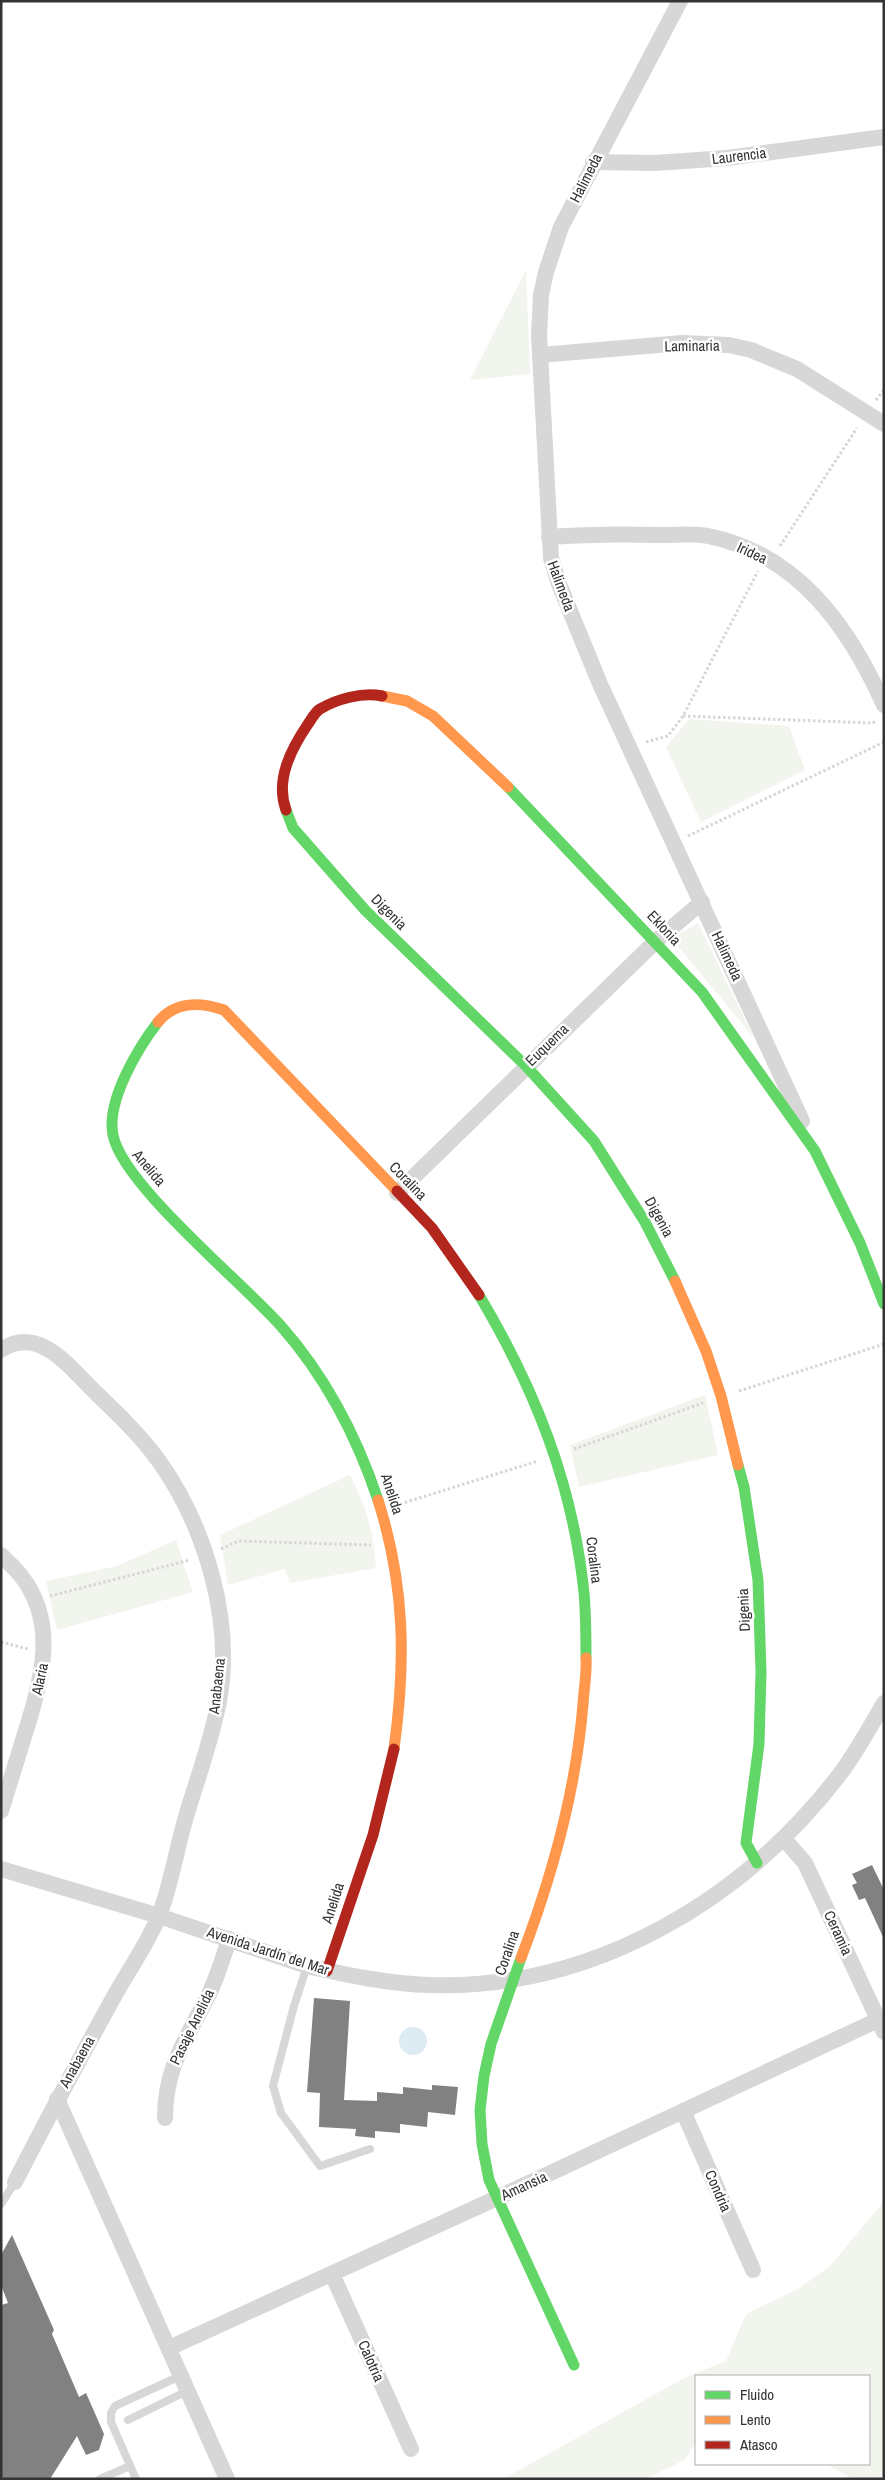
<svg xmlns="http://www.w3.org/2000/svg" width="885" height="2480" viewBox="0 0 885 2480" font-family="'Archivo Narrow',sans-serif">
	<style>
		.green { fill: #f1f5ed }
		.water { fill: #ddebf3 }
		.building { fill: #818181 }
		.lines { fill: none; stroke-linecap: round; stroke-linejoin: round }
		.path { stroke: #d6d6d6; stroke-width: 3; stroke-dasharray: 2.5 2.5; stroke-linecap: butt }
		.lane { stroke: #d7d7d7; stroke-width: 8 }
		.street { stroke: #d7d7d7; stroke-width: 16 }
		.fast { stroke: #63d668; stroke-width: 11 }
		.slow { stroke: #ff974d; stroke-width: 11 }
		.jam { stroke: #b3261e; stroke-width: 11 }
		.labels { text-anchor: middle; stroke-width: 5; stroke-linejoin: round; paint-order: stroke }
		.street-label { font-size: 15px; fill: #333; stroke: #fff }
	</style>
	<rect width="100%" height="100%" fill="#fff"/>
	<g class="green">
		<path d="M526,270L530,374L470,380Z"/>
		<path d="M689,719L789,726L805,770L701,822L666,747Z"/>
		<path d="M698,923L754,1038L672,939Z"/>
		<path d="M705,1395L718,1455L579,1487L570,1445Z"/>
		<path d="M350,1475C366,1505 374,1534 376,1568L290,1583L285,1569L228,1585L220,1535Z"/>
		<path d="M176,1540L193,1592L57,1630L46,1581L117,1566Z"/>
		<path d="M884,2201V2474L881,2479H853L826,2464H869V2376H696V2442L685,2460L645,2479H503L686,2377L726,2361L746,2314L798,2289L830,2266Z"/>
	</g>
	<circle class="water" cx="413" cy="2041" r="14"/>
	<g class="building">
		<path d="M872,1865L884,1890V1939L865,1898L859,1900L852,1885L857,1883L852,1874Z"/>
		<path d="M314,1998L350,2001L344,2100L377,2101V2092L403,2094V2087L432,2090V2085L458,2087L455,2115L428,2112L427,2127L400,2124V2133L375,2131V2138L355,2136L356,2129L319,2127L320,2093L307,2092Z"/>
		<path d="M12,2235L54,2330L52,2334L79,2397L86,2393L104,2434L99,2450L86,2455L77,2436L50,2479H1V2305L8,2303L1,2285V2255Z"/>
	</g>
	<g class="lines">
		<g class="path">
			<path d="M876,400L884,390"/>
			<path d="M780,546L857,428"/>
			<path d="M683,716L873,723L876,720"/>
			<path d="M646,742L668,736L683,716L758,571"/>
			<path d="M688,836L884,742"/>
			<path d="M739,1391L884,1344"/>
			<path d="M574,1449L703,1403"/>
			<path d="M400,1504L538,1461"/>
			<path d="M221,1549L238,1541L371,1545"/>
			<path d="M50,1596L190,1560"/>
			<path d="M1,1642L28,1649"/>
		</g>
		<g class="lane">
			<path d="M307,1966L294,2006L273,2086L281,2113L320,2166L370,2149"/>
			<path d="M1,2204L15,2182"/>
			<path d="M128,2420L187,2391"/>
			<path d="M100,2479L130,2466"/>
			<path d="M136,2479L111,2422V2413L115,2406L180,2376"/>
		</g>
		<g class="street">
			<path d="M680,1L561,227L546,272L541,295L539,335L551,558L559,584L600,684L802,1121"/>
			<path d="M593,162L655,163L727,158L884,137"/>
			<path d="M540,355L682,343L729,345L751,350L797,369L884,424"/>
			<path d="M549,537C587,534 624,534 662,535C677,535 694,533 708,536C798,554 849,627 884,705"/>
			<path d="M397,1193L656,941L702,902"/>
			<path d="M1,1350C39,1324 70,1368 95,1392C118,1414 140,1435 159,1461C205,1526 234,1621 219,1701C212,1738 199,1774 188,1810C177,1845 172,1882 159,1916C147,1945 126,1974 111,2002C78,2062 46,2121 15,2182"/>
			<path d="M1,1555C8,1562 16,1569 22,1577C56,1622 43,1675 28,1724C19,1753 10,1782 1,1811"/>
			<path d="M784,1839L805,1863L884,2032"/>
			<path d="M1,1869L159,1916L307,1966C347,1975 389,1984 430,1985C593,1990 743,1901 840,1774C857,1751 870,1727 884,1703"/>
			<path d="M57,2099L227,2479"/>
			<path d="M683,2111L753,2270"/>
			<path d="M165,2118C165,2067 186,2040 208,1996C217,1978 223,1958 229,1939"/>
			<path d="M332,2274L411,2449"/>
			<path d="M169,2348L497,2198L878,2020"/>
		</g>
		<g class="fast">
			<path d="M508,787L702,992L815,1151L860,1243L884,1304"/>
			<path d="M286,810L293,828L365,910L526,1066L594,1141L645,1222L675,1281"/>
			<path d="M158,1022C138,1048 106,1101 113,1135C122,1184 243,1283 281,1326C325,1376 357,1437 378,1500"/>
			<path d="M479,1295C535,1389 573,1484 584,1593C586,1615 586,1637 586,1658"/>
			<path d="M738,1465L744,1487L758,1580L761,1672L759,1744L746,1843L757,1863"/>
			<path d="M521,1958L491,2044L484,2076L480,2110L482,2144L489,2180L574,2365"/>
		</g>
		<g class="slow">
			<path d="M382,696L407,701L433,716L508,787"/>
			<path d="M158,1022C175,1001 201,1002 224,1010L397,1191"/>
			<path d="M675,1281L706,1351L721,1396L738,1465"/>
			<path d="M378,1500C405,1585 406,1661 394,1749"/>
			<path d="M521,1958C552,1877 576,1791 583,1704C584,1688 587,1673 586,1658"/>
		</g>
		<g class="jam">
			<path d="M286,810C275,780 291,749 308,724C311,720 315,712 320,709C337,699 362,692 382,696"/>
			<path d="M397,1191L432,1228L479,1295"/>
			<path d="M327,1971L373,1835L394,1749"/>
		</g>
	</g>
	<g class="labels">
		<g class="street-label">
			<text transform="translate(739 156) rotate(-7)" y="5">Laurencia</text>
			<text transform="translate(586 178) rotate(-63)" y="5">Halimeda</text>
			<text transform="translate(692 346) rotate(-1)" y="5">Laminaria</text>
			<text transform="translate(752 553) rotate(25)" y="5">Iridea</text>
			<text transform="translate(561 586) rotate(70)" y="5">Halimeda</text>
			<text transform="translate(389 912) rotate(45)" y="5">Digenia</text>
			<text transform="translate(664 928) rotate(47)" y="5">Eklonia</text>
			<text transform="translate(727 956) rotate(65)" y="5">Halimeda</text>
			<text transform="translate(547 1045) rotate(-44)" y="5">Euquema</text>
			<text transform="translate(149 1168) rotate(50)" y="5">Anelida</text>
			<text transform="translate(408 1181) rotate(46)" y="5">Coralina</text>
			<text transform="translate(659 1217) rotate(61)" y="5">Digenia</text>
			<text transform="translate(392 1494) rotate(72)" y="5">Anelida</text>
			<text transform="translate(594 1560) rotate(83)" y="5">Coralina</text>
			<text transform="translate(744 1610) rotate(-93)" y="5">Digenia</text>
			<text transform="translate(40 1679) rotate(-78)" y="5">Alaria</text>
			<text transform="translate(217 1686) rotate(-84)" y="5">Anabaena</text>
			<text transform="translate(333 1903) rotate(-72)" y="5">Anelida</text>
			<text transform="translate(838 1933) rotate(65)" y="5">Ceramia</text>
			<text transform="translate(268 1951) rotate(18)" y="5">Avenida Jardín del Mar</text>
			<text transform="translate(507 1953) rotate(-71)" y="5">Coralina</text>
			<text transform="translate(192 2027) rotate(-64)" y="5">Pasaje Anelida</text>
			<text transform="translate(77 2062) rotate(-61)" y="5">Anabaena</text>
			<text transform="translate(524 2186) rotate(-25)" y="5">Amansia</text>
			<text transform="translate(718 2191) rotate(66)" y="5">Condria</text>
			<text transform="translate(371 2361) rotate(66)" y="5">Calotria</text>
		</g>
	</g>
	<rect width="885" height="2480" fill="none" stroke="#333333" stroke-width="5"/>
	<rect x="695" y="2375" width="175" height="90" fill="#ffffff" stroke="#adadad"/>
	<rect x="705" y="2391" width="25" height="8" fill="#63d668" stroke="#adadad"/>
	<text x="740" y="2400" font-size="15" fill="#333333">Fluido</text>
	<rect x="705" y="2416" width="25" height="8" fill="#ff974d" stroke="#adadad"/>
	<text x="740" y="2425" font-size="15" fill="#333333">Lento</text>
	<rect x="705" y="2441" width="25" height="8" fill="#b3261e" stroke="#adadad"/>
	<text x="740" y="2450" font-size="15" fill="#333333">Atasco</text>
</svg>
